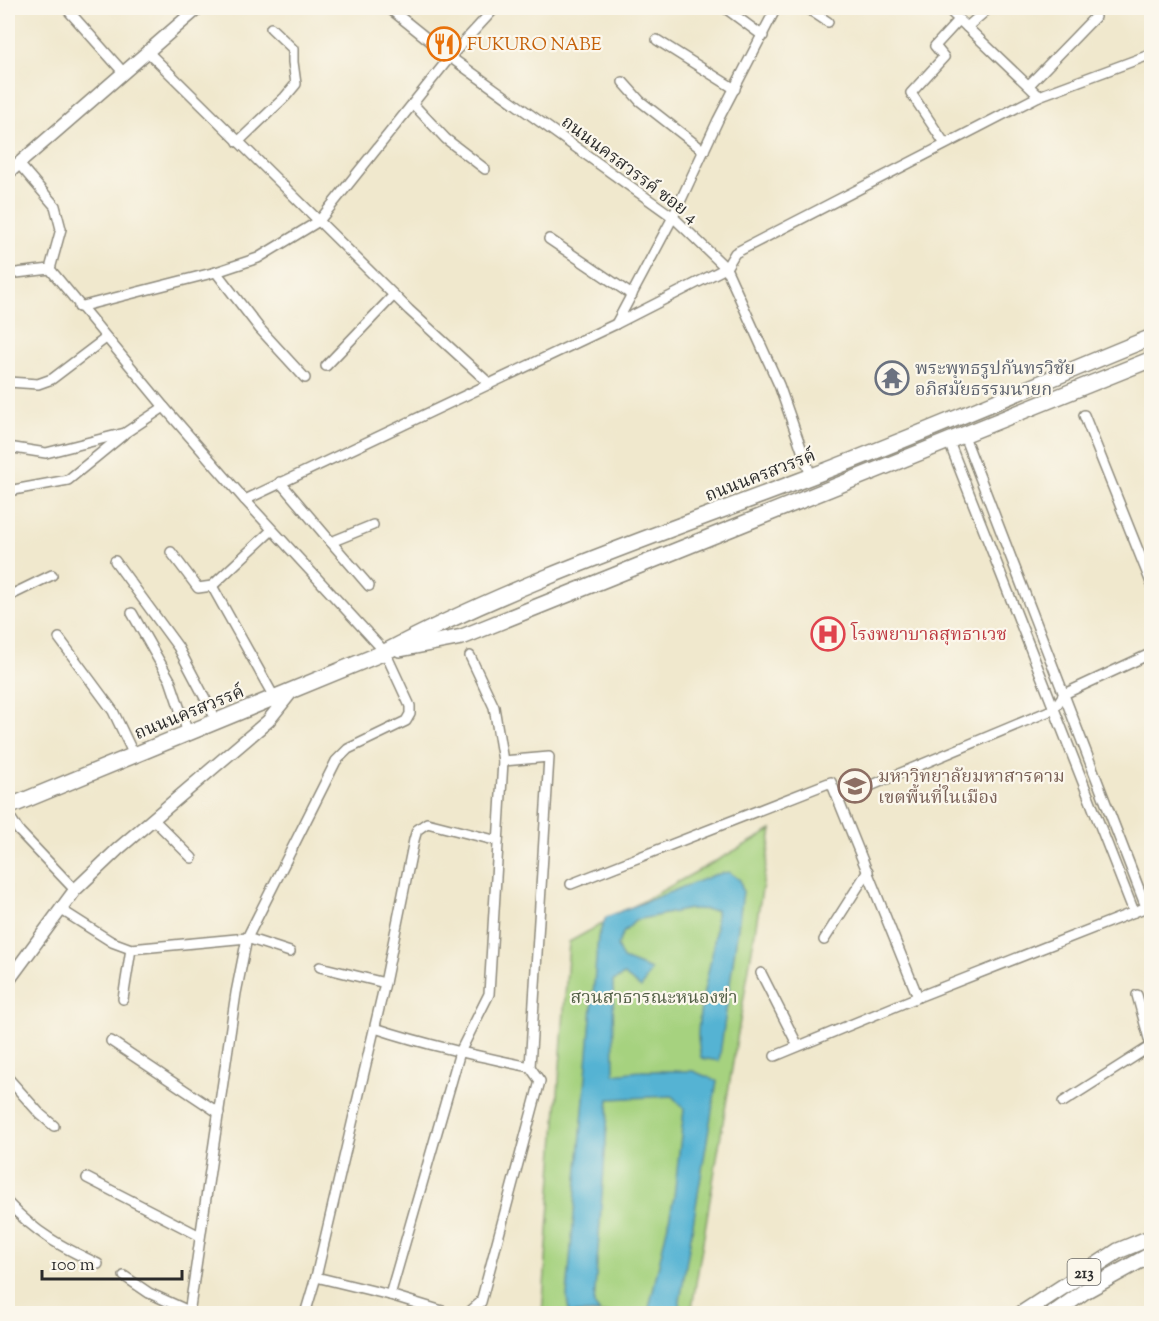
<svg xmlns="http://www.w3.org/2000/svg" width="1159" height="1321" viewBox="0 0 1159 1321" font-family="'Sorts Mill Goudy','Noto Serif Thai',serif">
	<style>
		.green { fill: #a6d27f; stroke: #687e55; stroke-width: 1.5 }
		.water { fill: #55b3d3; stroke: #406f7f; stroke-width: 1.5 }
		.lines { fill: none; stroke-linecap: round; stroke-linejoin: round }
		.minor-casing { stroke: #8e8a7c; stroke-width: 12 }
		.tertiary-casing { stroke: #8e8a7c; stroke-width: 15 }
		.primary-casing { stroke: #8e8a7c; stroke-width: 18 }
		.minor { stroke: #fff; stroke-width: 9 }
		.tertiary { stroke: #fff; stroke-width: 12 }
		.primary { stroke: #fff; stroke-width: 15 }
		.labels { text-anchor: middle; stroke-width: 4.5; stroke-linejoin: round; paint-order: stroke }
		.shield { fill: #fbf7ec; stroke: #696865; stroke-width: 1.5 }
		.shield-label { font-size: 16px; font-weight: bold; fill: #2b2b2b }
		.food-label { font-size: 18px; fill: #c56008; stroke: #fbf7ec; text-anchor: start }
		.street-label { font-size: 18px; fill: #2b2b2b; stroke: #fbf7ec }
		.worship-label { font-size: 18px; fill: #5b616d; stroke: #fbf7ec; text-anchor: start }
		.health-label { font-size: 18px; fill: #be3a42; stroke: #fbf7ec; text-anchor: start }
		.education-label { font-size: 18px; fill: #785e54; stroke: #fbf7ec; text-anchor: start }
		.park-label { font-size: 18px; fill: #505d44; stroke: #fbf7ec }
	</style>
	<rect width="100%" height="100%" fill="#fbf7ec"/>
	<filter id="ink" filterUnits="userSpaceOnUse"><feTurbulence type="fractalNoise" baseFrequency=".0167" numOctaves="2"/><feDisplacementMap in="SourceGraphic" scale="12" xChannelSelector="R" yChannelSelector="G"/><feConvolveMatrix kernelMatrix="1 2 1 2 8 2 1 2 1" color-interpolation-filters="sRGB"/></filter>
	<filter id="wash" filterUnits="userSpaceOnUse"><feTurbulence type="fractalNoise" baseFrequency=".008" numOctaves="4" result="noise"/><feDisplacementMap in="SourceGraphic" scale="24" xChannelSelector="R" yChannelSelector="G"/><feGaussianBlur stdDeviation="1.35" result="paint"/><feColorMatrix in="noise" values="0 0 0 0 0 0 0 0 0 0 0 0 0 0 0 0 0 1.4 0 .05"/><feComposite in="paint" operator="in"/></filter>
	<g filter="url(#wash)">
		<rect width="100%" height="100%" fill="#f0e8cd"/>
		<path class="green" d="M772,830L691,1313L542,1314L569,942Z"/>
		<path class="water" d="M729,872L740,880L743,892L719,1061L701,1058C700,1051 698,1043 698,1035C699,992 718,952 716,910L690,909L636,920L623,933L617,946L623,959L651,970L641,988L624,975L613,981L614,1074L640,1071H693L717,1081L678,1313H648L674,1197L684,1109L672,1096L609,1099L594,1305L600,1313H569L567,1295L598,937L606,917L714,875Z"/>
	</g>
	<g filter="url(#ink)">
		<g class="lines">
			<g class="minor-casing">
				<g id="minor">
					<path d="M66,8L123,72"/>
					<path d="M389,8L450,57L673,217L726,268L779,385L811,476"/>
					<path d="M725,8L763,36"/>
					<path d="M807,8L828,22"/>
					<path d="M967,27L989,8"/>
					<path d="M657,40L735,89"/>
					<path d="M147,51L409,310L490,384"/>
					<path d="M623,82L640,101L704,151"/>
					<path d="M1029,85L1095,17"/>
					<path d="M1039,96L1152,54"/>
					<path d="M413,104L446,139L485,169"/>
					<path d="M238,142L285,97L296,84L293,62V49L271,28"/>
					<path d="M945,144L911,93L944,57L935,46L959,20"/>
					<path d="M549,239L632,295"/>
					<path d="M50,269L164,407L245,500L385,652L410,706V714L406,721L348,749L336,761L247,938L236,993L189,1314"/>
					<path d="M216,272L260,329L305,378"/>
					<path d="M8,274L50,269L61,229L55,206L19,164"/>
					<path d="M79,307L216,272L258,258L319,221L450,57L495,8"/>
					<path d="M616,324L673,217L718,120L776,8"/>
					<path d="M326,366L394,295"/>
					<path d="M8,382L38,384L52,379L106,338"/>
					<path d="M1084,415L1152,585"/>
					<path d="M964,436L1146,907"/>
					<path d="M949,442L1134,912"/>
					<path d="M8,447L46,453L125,433L164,407"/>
					<path d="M280,482L331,542L373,525"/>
					<path d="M8,491L68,480L123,435"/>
					<path d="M245,500L616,324L726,268L735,253L1039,96L947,8"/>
					<path d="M331,542L369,586"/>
					<path d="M171,552L198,588L212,586L274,697"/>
					<path d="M115,561L178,647L217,721"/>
					<path d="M212,586L272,530"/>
					<path d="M8,599L13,594L52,575"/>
					<path d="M132,613L170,680L188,733"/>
					<path d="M59,638L113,711L134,755"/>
					<path d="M503,761L549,757L530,1067"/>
					<path d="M839,799L1054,709L1064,694L1152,653"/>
					<path d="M8,814L19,831L75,890"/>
					<path d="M153,819L192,858"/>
					<path d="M571,884L831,782L918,997"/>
					<path d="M60,909L112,942L131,949L247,938L290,952"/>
					<path d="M824,940L868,871"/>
					<path d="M320,967L385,983"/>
					<path d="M761,973L798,1046"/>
					<path d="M123,999L131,949"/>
					<path d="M375,1028C426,1045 478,1056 530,1067L540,1081L481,1302L467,1314"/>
					<path d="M111,1041L219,1113"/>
					<path d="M775,1056L918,997L1152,905"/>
					<path d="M8,1078L40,1114L54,1126"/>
					<path d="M1063,1102L1151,1046L1137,995"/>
					<path d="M87,1178L200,1236"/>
					<path d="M8,1203C37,1234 60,1246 98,1264"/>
					<path d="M124,1276L149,1293L189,1311"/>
					<path d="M316,1277L390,1295L452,1314"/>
					<path d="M390,1295L460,1052L489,994L503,761L494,707L470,656"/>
					<path d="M305,1314L316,1277L385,983L414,840L417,830L427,823L498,841"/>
				</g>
			</g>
			<g class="tertiary-casing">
				<g id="tertiary">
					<path d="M8,173L198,8"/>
					<path d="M8,981L75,890L118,849L268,721L292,691"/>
				</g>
			</g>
			<g class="primary-casing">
				<g id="primary">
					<path d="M400,649L462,637L1152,359"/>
					<path d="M8,807L385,652C517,582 660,534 799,481C918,436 1034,385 1152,337"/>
					<path d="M1021,1314L1118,1251L1152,1237"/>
					<path d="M1053,1314L1085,1291L1152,1254"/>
				</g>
			</g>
			<use href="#minor" class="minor"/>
			<use href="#tertiary" class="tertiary"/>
			<use href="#primary" class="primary"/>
		</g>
	</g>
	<defs>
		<g id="restaurant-ring" transform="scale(1.725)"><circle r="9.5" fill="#fbf7ec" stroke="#e8710a" stroke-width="1.5"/><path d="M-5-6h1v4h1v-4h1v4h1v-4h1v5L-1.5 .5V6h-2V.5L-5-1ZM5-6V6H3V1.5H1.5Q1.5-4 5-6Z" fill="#e8710a"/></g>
		<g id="temple-ring" transform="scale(1.725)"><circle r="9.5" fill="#fbf7ec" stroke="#6b7280" stroke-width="1.5"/><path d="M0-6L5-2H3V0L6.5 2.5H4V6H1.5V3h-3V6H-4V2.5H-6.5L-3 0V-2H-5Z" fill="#6b7280"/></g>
		<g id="hospital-ring" transform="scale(1.725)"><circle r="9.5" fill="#fbf7ec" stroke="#e0444e" stroke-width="1.5"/><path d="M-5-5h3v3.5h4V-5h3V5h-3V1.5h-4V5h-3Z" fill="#e0444e"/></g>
		<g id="university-ring" transform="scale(1.725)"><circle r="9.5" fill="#fbf7ec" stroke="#8d6e63" stroke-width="1.5"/><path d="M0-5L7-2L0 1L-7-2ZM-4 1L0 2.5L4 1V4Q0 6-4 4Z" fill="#8d6e63"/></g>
	</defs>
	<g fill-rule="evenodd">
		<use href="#restaurant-ring" x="444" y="44"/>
		<use href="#temple-ring" x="892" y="378"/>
		<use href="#hospital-ring" x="828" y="634"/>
		<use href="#university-ring" x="855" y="786"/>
	</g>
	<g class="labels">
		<rect class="shield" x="1067.5" y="1259" width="33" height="26" rx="4.5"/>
		<g class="shield-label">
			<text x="1084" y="1278">213</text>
		</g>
		<g class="food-label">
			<text x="467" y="50">FUKURO NABE</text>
		</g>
		<g class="street-label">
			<text transform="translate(630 169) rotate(37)" y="6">ถนนนครสวรรค์ ซอย 4</text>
			<text transform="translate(760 475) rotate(-21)" y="6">ถนนนครสวรรค์</text>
			<text transform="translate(189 712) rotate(-22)" y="6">ถนนนครสวรรค์</text>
		</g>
		<g class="worship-label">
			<text x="915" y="374">พระพุทธรูปกันทรวิชัย<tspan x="915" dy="21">อภิสมัยธรรมนายก</tspan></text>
		</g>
		<g class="health-label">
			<text x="851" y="640">โรงพยาบาลสุทธาเวช</text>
		</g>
		<g class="education-label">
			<text x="878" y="782">มหาวิทยาลัยมหาสารคาม<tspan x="878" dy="21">เขตพื้นที่ในเมือง</tspan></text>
		</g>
		<g class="park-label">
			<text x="654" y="1003">สวนสาธารณะหนองข่า</text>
		</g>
	</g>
	<rect width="1159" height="1321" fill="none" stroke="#fbf7ec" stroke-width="30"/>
	<path d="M42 1270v9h140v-9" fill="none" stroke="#2b2b2b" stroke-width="3"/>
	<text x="51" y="1270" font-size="18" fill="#2b2b2b" stroke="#fbf7ec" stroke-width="4.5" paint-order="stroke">100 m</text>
</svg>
